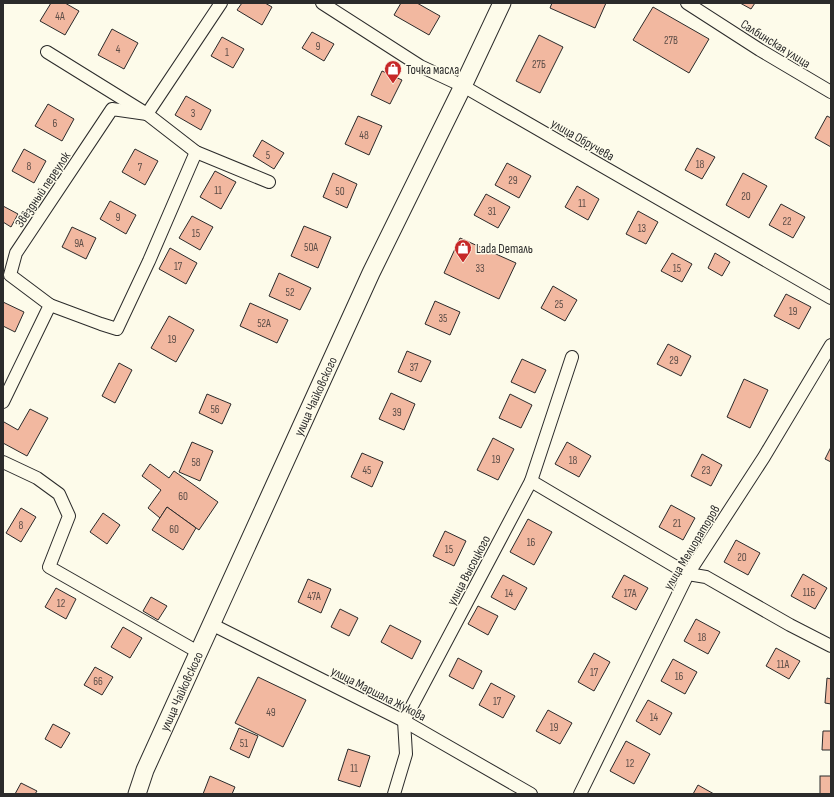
<svg xmlns="http://www.w3.org/2000/svg" width="834" height="797" viewBox="0 0 834 797" font-family="'Sofia Sans Condensed',sans-serif">
	<style>
		.building { fill: #f2b8a0; stroke: #2b2b2b }
		.lines { fill: none; stroke-linecap: round; stroke-linejoin: round }
		.street-casing { stroke: #2b2b2b; stroke-width: 14 }
		.secondary-casing { stroke: #2b2b2b; stroke-width: 19 }
		.street { stroke: #fdfbea; stroke-width: 12 }
		.secondary { stroke: #fdfbea; stroke-width: 17 }
		.labels { text-anchor: middle; stroke-width: 3; stroke-linejoin: round; paint-order: stroke }
		.number-label { font-size: 11px; fill: #5d4e48 }
		.street-label { font-size: 13px; fill: #2b2b2b; stroke: #fdfbea }
		.poi-label { font-size: 13px; fill: #2b2b2b; stroke: #fdfbea; text-anchor: start }
	</style>
	<rect width="100%" height="100%" fill="#fdfbea"/>
	<g class="building">
		<path d="M51,3H65L79,11L65,35L40,21Z"/>
		<path d="M242,3H265L272,7L262,25L237,10Z"/>
		<path d="M401,3H417L440,16L429,35L394,15Z"/>
		<path d="M552,3H606L595,28L550,8Z"/>
		<path d="M740,3H755L751,9Z"/>
		<path d="M653,7L709,39L689,73L633,40Z"/>
		<path d="M112,29L138,43L124,69L98,55Z"/>
		<path d="M312,32L334,44L324,61L302,48Z"/>
		<path d="M539,35L563,47L540,93L516,81Z"/>
		<path d="M222,37L244,49L233,68L211,56Z"/>
		<path d="M382,71L402,80L390,104L371,95Z"/>
		<path d="M186,96L211,110L201,130L175,115Z"/>
		<path d="M48,104L74,119L62,141L35,126Z"/>
		<path d="M358,116L382,126L369,155L345,144Z"/>
		<path d="M827,116L831,118V147L815,138Z"/>
		<path d="M262,140L284,153L274,169L253,156Z"/>
		<path d="M697,148L715,157L702,179L685,170Z"/>
		<path d="M24,149L46,161L34,183L12,171Z"/>
		<path d="M135,149L158,161L145,185L122,172Z"/>
		<path d="M507,163L531,176L519,198L495,185Z"/>
		<path d="M215,171L236,182L221,209L200,197Z"/>
		<path d="M333,173L357,184L347,208L323,197Z"/>
		<path d="M743,173L767,186L749,218L726,205Z"/>
		<path d="M577,186L599,199L588,220L565,207Z"/>
		<path d="M486,194L510,207L498,228L474,215Z"/>
		<path d="M110,201L136,215L126,234L100,219Z"/>
		<path d="M781,204L805,217L793,238L769,225Z"/>
		<path d="M3,206L18,214L11,227L3,222Z"/>
		<path d="M638,211L658,222L646,244L626,234Z"/>
		<path d="M192,216L213,227L200,250L179,238Z"/>
		<path d="M304,226L331,237L318,268L291,256Z"/>
		<path d="M72,227L96,238L86,259L62,247Z"/>
		<path d="M460,238L516,263L499,299L444,273Z"/>
		<path d="M170,248L197,263L186,284L159,269Z"/>
		<path d="M672,253L692,264L682,282L661,271Z"/>
		<path d="M715,253L730,262L722,276L708,268Z"/>
		<path d="M279,273L311,288L300,310L269,296Z"/>
		<path d="M553,286L577,300L565,321L541,308Z"/>
		<path d="M786,294L811,307L799,329L774,316Z"/>
		<path d="M435,301L460,312L450,335L425,324Z"/>
		<path d="M3,302L24,312L15,332L3,326Z"/>
		<path d="M250,303L288,320L277,343L240,326Z"/>
		<path d="M169,316L194,330L176,362L151,348Z"/>
		<path d="M668,344L691,356L681,376L657,364Z"/>
		<path d="M407,351L431,361L421,382L398,372Z"/>
		<path d="M522,359L546,370L535,393L511,382Z"/>
		<path d="M119,363L132,370L115,403L102,396Z"/>
		<path d="M744,379L768,390L750,428L727,417Z"/>
		<path d="M391,393L415,404L404,430L379,419Z"/>
		<path d="M207,394L231,404L222,424L199,413Z"/>
		<path d="M510,394L532,405L521,428L499,418Z"/>
		<path d="M30,409L48,418L27,456L3,443V423L4,422L18,430Z"/>
		<path d="M493,438L514,449L498,480L477,470Z"/>
		<path d="M192,442L213,451L200,481L179,472Z"/>
		<path d="M567,442L591,456L579,477L555,464Z"/>
		<path d="M831,447V462L825,459Z"/>
		<path d="M362,453L383,462L372,487L351,477Z"/>
		<path d="M702,454L722,465L711,486L691,476Z"/>
		<path d="M150,464L169,478L174,471L218,502L199,530L167,507L160,518L148,508L161,490L142,476Z"/>
		<path d="M671,505L695,518L683,540L659,527Z"/>
		<path d="M167,507L196,528L183,550L152,530Z"/>
		<path d="M21,508L36,517L21,542L6,533Z"/>
		<path d="M103,513L120,525L107,544L90,532Z"/>
		<path d="M528,519L552,532L534,565L510,552Z"/>
		<path d="M445,531L466,541L454,566L433,556Z"/>
		<path d="M736,540L760,553L748,575L724,562Z"/>
		<path d="M803,574L827,588L815,609L791,596Z"/>
		<path d="M503,575L527,588L515,610L491,597Z"/>
		<path d="M624,575L648,588L636,610L612,597Z"/>
		<path d="M308,579L331,589L321,613L298,602Z"/>
		<path d="M56,588L76,599L66,619L45,607Z"/>
		<path d="M151,597L167,606L158,620L143,611Z"/>
		<path d="M478,606L498,616L488,635L468,624Z"/>
		<path d="M340,609L358,618L349,636L331,627Z"/>
		<path d="M696,619L720,632L708,654L684,641Z"/>
		<path d="M390,625L421,641L412,659L381,642Z"/>
		<path d="M123,627L142,638L130,658L111,647Z"/>
		<path d="M776,648L800,661L789,679L766,666Z"/>
		<path d="M594,653L610,662L594,691L578,682Z"/>
		<path d="M458,658L482,671L473,689L449,676Z"/>
		<path d="M673,659L697,672L685,694L661,681Z"/>
		<path d="M95,667L113,677L102,695L84,685Z"/>
		<path d="M258,677L306,700L283,747L235,723Z"/>
		<path d="M827,678L831,679V704L825,703Z"/>
		<path d="M491,683L515,696L503,718L479,705Z"/>
		<path d="M648,700L672,713L660,735L636,721Z"/>
		<path d="M548,710L572,723L560,744L536,731Z"/>
		<path d="M53,724L70,733L61,748L45,739Z"/>
		<path d="M239,728L258,736L249,758L230,749Z"/>
		<path d="M823,731H831V750H822Z"/>
		<path d="M626,741L650,754L634,784L610,771Z"/>
		<path d="M348,749L370,756L360,787L338,780Z"/>
		<path d="M210,776L235,787L232,794H203Z"/>
		<rect x="820" y="776" width="11" height="18"/>
		<path d="M21,783L37,791L35,794H15Z"/>
		<path d="M698,785L714,794H693Z"/>
	</g>
	<g class="lines">
		<g class="street-casing">
			<g id="street">
				<path d="M322,3L420,66L463,86L831,298"/>
				<path d="M687,3L760,50L831,92"/>
				<path d="M47,52L147,114L196,152L269,182"/>
				<path d="M50,305L101,324L117,329L149,261L196,152"/>
				<path d="M3,402L50,305L10,275L16,253L112,109L147,114L221,3"/>
				<path d="M3,462L37,478L59,494L69,516L49,567L198,652"/>
				<path d="M531,481L688,574L706,577L790,625L831,646"/>
				<path d="M211,624L404,721L531,794"/>
				<path d="M394,794L406,754L404,721L531,481L572,357"/>
				<path d="M580,794L688,574L764,457L831,345"/>
			</g>
		</g>
		<g class="secondary-casing">
			<g id="secondary">
				<path id="s1" d="M137,794L145,770L371,273L463,86L502,3"/>
			</g>
		</g>
		<use href="#street" class="street"/>
		<use href="#secondary" class="secondary"/>
	</g>
	<defs>
		<g id="shop-pin" transform="scale(0.9)"><path d="M0 17L-7.5 6A9.5 9.5 0 1 1 7.5 6Z" fill="#c62828" stroke="#fdfbea"/><path d="M-5-2.5h2.3a2.7 3.5 0 0 1 5.4 0H5L5.5 6h-11ZM-1.5-2.5h3a1.5 2.3 0 0 0-3 0Z" fill="#fff"/></g>
	</defs>
	<g fill-rule="evenodd">
		<use href="#shop-pin" x="393" y="69"/>
		<use href="#shop-pin" x="463" y="248"/>
	</g>
	<g class="labels">
		<g class="number-label">
			<text x="60" y="20">4А</text>
			<text x="671" y="44">27В</text>
			<text x="318" y="50">9</text>
			<text x="118" y="53">4</text>
			<text x="227" y="56">1</text>
			<text x="539" y="68">27Б</text>
			<text x="193" y="117">3</text>
			<text x="55" y="127">6</text>
			<text x="364" y="139">48</text>
			<text x="268" y="159">5</text>
			<text x="700" y="168">18</text>
			<text x="29" y="170">8</text>
			<text x="140" y="171">7</text>
			<text x="513" y="184">29</text>
			<text x="218" y="194">11</text>
			<text x="340" y="195">50</text>
			<text x="746" y="200">20</text>
			<text x="582" y="207">11</text>
			<text x="492" y="215">31</text>
			<text x="118" y="221">9</text>
			<text x="787" y="225">22</text>
			<text x="642" y="232">13</text>
			<text x="196" y="237">15</text>
			<text x="79" y="247">9А</text>
			<text x="311" y="251">50А</text>
			<text x="178" y="270">17</text>
			<text x="480" y="272">33</text>
			<text x="677" y="272">15</text>
			<text x="290" y="296">52</text>
			<text x="559" y="308">25</text>
			<text x="793" y="315">19</text>
			<text x="443" y="322">35</text>
			<text x="264" y="327">52А</text>
			<text x="172" y="343">19</text>
			<text x="674" y="364">29</text>
			<text x="414" y="371">37</text>
			<text x="215" y="413">56</text>
			<text x="397" y="416">39</text>
			<text x="496" y="463">19</text>
			<text x="573" y="464">18</text>
			<text x="196" y="466">58</text>
			<text x="367" y="474">45</text>
			<text x="706" y="474">23</text>
			<text x="183" y="500">60</text>
			<text x="677" y="527">21</text>
			<text x="21" y="529">8</text>
			<text x="174" y="533">60</text>
			<text x="531" y="546">16</text>
			<text x="449" y="553">15</text>
			<text x="742" y="561">20</text>
			<text x="809" y="596">11Б</text>
			<text x="509" y="597">14</text>
			<text x="630" y="597">17А</text>
			<text x="314" y="600">47А</text>
			<text x="61" y="607">12</text>
			<text x="702" y="641">18</text>
			<text x="783" y="668">11А</text>
			<text x="594" y="676">17</text>
			<text x="679" y="680">16</text>
			<text x="98" y="685">66</text>
			<text x="497" y="705">17</text>
			<text x="271" y="716">49</text>
			<text x="654" y="721">14</text>
			<text x="554" y="731">19</text>
			<text x="244" y="747">51</text>
			<text x="630" y="767">12</text>
			<text x="354" y="772">11</text>
		</g>
		<g class="street-label">
			<text transform="translate(776 43) rotate(32)" y="5">Салбинская улица</text>
			<text transform="translate(583 139) rotate(30)" y="5">улица Обручева</text>
			<text transform="translate(42 189) rotate(-56)" y="5">Звёздный переулок</text>
			<text dy="5" stroke="none"><textPath href="#s1" startOffset="436">улица Чайковского</textPath></text>
			<text transform="translate(691 547) rotate(-59)" y="5">улица Мелиораторов</text>
			<text transform="translate(468 570) rotate(-62)" y="5">улица Высоцкого</text>
			<text dy="5" stroke="none"><textPath href="#s1" startOffset="112">улица Чайковского</textPath></text>
			<text transform="translate(379 693) rotate(27)" y="5">улица Маршала Жукова</text>
		</g>
		<g class="poi-label">
			<text x="406" y="74">Точка масла</text>
			<text x="476" y="253">Lada Dеталь</text>
		</g>
	</g>
	<rect width="834" height="797" fill="none" stroke="#2b2b2b" stroke-width="8"/>
</svg>
